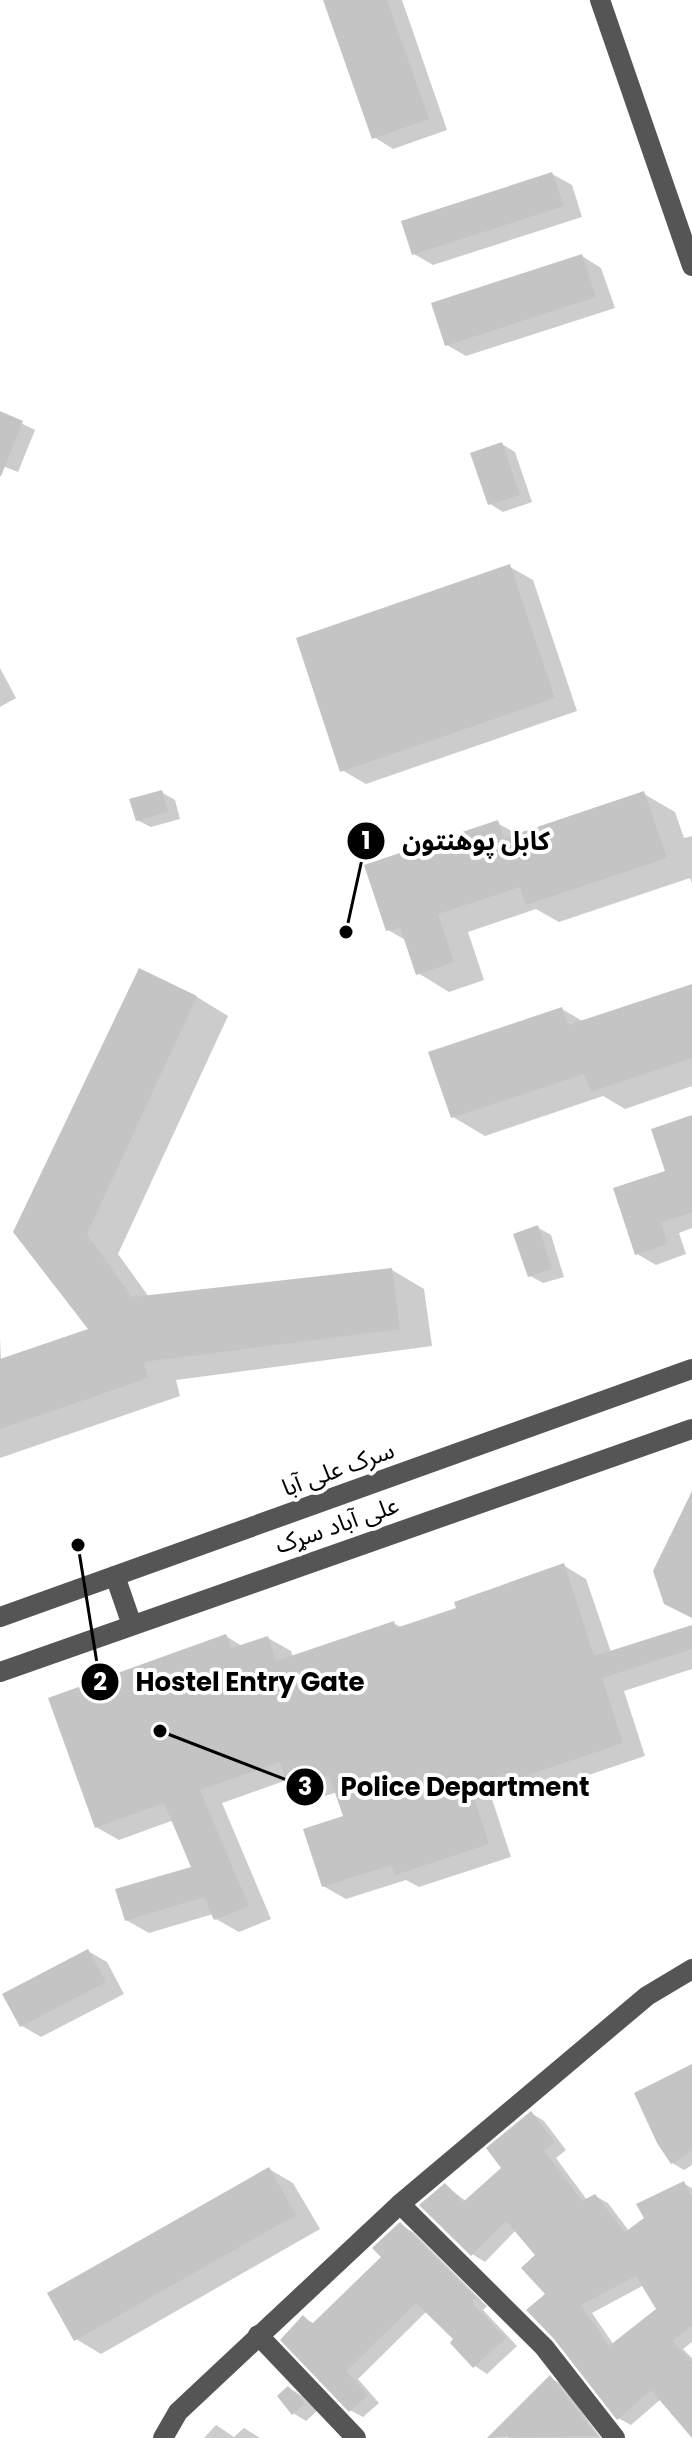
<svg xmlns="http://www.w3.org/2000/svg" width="692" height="2438" viewBox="0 0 692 2438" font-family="Poppins,'Noto Sans Arabic',sans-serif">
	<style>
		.shadow { fill: #0003; fill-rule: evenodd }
		.building { fill: #c4c4c4; fill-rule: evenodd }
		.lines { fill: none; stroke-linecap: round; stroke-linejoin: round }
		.minor { stroke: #555; stroke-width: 20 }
		.labels { text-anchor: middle; stroke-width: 8; stroke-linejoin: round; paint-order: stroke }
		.street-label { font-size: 24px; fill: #000; stroke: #fff }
		.leader { fill: none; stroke: #000; stroke-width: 3 }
		.callout-dot { fill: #000; stroke: #fff; stroke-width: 3 }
		.mark-label { font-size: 24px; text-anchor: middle; font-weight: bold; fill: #fff }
		.callout-label { font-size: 26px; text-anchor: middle; font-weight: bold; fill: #000; stroke: #fff; stroke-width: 8; stroke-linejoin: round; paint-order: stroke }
	</style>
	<rect width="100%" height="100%" fill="#fff"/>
	<g class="shadow">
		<path d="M326,0H402L447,130L393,149L374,137Z"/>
		<path d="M552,174L572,185L582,217L433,265L414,254Z"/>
		<path d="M582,256L601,268L615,308L466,356L447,345Z"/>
		<path d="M0,413L35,430L18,472L0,465Z"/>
		<path d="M502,444L515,452L532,502L503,512L490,504Z"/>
		<path d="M510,567L533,580L577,711L366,784L342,770Z"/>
		<path d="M0,668L16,698L0,707Z"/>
		<path d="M161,792L175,800L180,819L151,827L137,820Z"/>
		<path d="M644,794L675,812L684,838L692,836V884L690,878L559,922L536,909L468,932L484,980L449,992L418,973L407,941L388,930L497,823L519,835Z"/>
		<path d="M140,971L197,997L228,1016L118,1254L149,1297L392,1270L424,1289L432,1346L176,1380L180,1396L0,1458V1338L1,1361L92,1330L16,1231Z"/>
		<path d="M692,986V1086L625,1109L603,1096L485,1136L453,1117L562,1009L584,1022Z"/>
		<path d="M692,1117V1228L679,1233L686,1254L656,1265L637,1254L667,1172Z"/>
		<path d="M537,1227L551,1235L564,1277L543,1283L530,1276Z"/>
		<path d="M563,1565L586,1579L611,1652L692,1627V1669L624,1691L645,1756L538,1792L528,1786L492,1799L511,1857L419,1887L406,1880L346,1899L323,1886L346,1817L337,1792L313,1800L290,1787L287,1780L222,1803L271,1919L239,1932L216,1919L213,1914L149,1933L126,1920L194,1868L174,1820L119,1840L96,1827L226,1636L242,1646L268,1638L291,1651L293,1657L393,1623L403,1628L458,1609Z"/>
		<path d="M88,1951L107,1962L124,1994L41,2037L22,2026Z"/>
		<path d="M692,2067V2165L684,2170L672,2163Z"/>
		<path d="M531,2113L544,2121L566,2150L556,2158L587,2200L595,2196L608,2203L629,2231L684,2184L692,2188V2342L683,2349L692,2358V2433L661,2399L631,2425L618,2418L548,2294L538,2255L516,2230L485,2262L472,2254L445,2185L467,2202L504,2168ZM644,2285L658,2310L614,2345L592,2313Z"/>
		<path d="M269,2169L293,2183L320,2229L101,2354L76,2339Z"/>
		<path d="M400,2225L413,2232L487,2306L483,2310L517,2346L487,2374L475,2366L456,2340L427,2311L358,2379L379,2403L363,2417L350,2410L304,2318L315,2324L384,2257Z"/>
		<path d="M550,2378L561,2384L601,2438H509L500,2428Z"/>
		<path d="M289,2388L302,2396L317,2411L306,2421L293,2413Z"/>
		<path d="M216,2425L234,2437L244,2428L260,2438H204Z"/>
	</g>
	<g class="building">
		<path d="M323,0H387L429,119L372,139Z"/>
		<path d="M552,172L564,206L412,255L401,221Z"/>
		<path d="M582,254L596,297L445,346L431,303Z"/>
		<path d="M0,411L23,421L1,476H0Z"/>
		<path d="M502,442L520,495L488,505L470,453Z"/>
		<path d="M510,564L555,698L340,772L296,638Z"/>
		<path d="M162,790L168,812L136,821L129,799Z"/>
		<path d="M644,791L667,858L526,905L520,887L438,914L454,962L416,975L400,927L386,931L364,865L498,820L504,838Z"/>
		<path d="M139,968L197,996L87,1234L132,1297L392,1268L400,1329L144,1362L148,1378L0,1429V1359L88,1329L13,1232Z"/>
		<path d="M692,984V1058L591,1092L584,1074L451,1118L428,1052L562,1007L568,1025Z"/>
		<path d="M692,1115V1212L661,1223L668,1244L635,1255L613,1188L665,1171L651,1129Z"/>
		<path d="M538,1225L552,1269L528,1277L513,1234Z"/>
		<path d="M692,1491V1618L664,1604L653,1571Z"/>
		<path d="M564,1563L594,1656L692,1625V1649L602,1678L623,1743L513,1780L511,1772L470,1786L489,1844L395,1875L391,1865L322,1887L303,1829L343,1816L329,1775L288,1788L280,1762L200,1790L249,1906L214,1920L204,1897L125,1921L115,1889L191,1867L164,1803L95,1828L48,1698L226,1634L231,1648L268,1636L276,1661L394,1621L396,1628L456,1608L454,1602Z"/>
		<path d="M88,1949L106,1982L20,2027L2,1994Z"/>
		<path d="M692,2064V2151L671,2164L657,2143L634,2093Z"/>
		<path d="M531,2111L555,2142L544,2150L582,2201L595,2194L625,2232L644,2218L636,2204L684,2181L692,2198V2326L672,2341L692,2362V2438L651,2390L617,2420L554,2339L526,2310L545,2294L521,2268L535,2255L506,2221L471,2256L419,2205L445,2183L463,2202L501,2168L486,2148ZM636,2276L656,2309L609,2346L581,2305Z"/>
		<path d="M269,2167L296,2215L74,2341L47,2293Z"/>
		<path d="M400,2222L476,2298L471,2302L506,2338L473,2368L450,2343L453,2339L416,2303L346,2371L368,2395L349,2412L280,2340L303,2315L312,2324L381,2257L372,2248Z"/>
		<path d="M550,2375L597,2436L487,2438Z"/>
		<path d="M288,2386L305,2403L292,2415L277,2396Z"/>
	</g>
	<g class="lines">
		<g class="minor">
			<path d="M600,0L692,266"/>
			<path d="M115,1576L132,1625"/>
			<path d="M0,1617L692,1369"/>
			<path d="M0,1672L692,1429"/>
			<path d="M400,2204L544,2347L615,2438"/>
			<path d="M258,2335L356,2438"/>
			<path d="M163,2438L178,2412L400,2204L647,1996L692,1969"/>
		</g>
	</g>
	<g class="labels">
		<g class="street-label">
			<text transform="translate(338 1469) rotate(-20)" y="8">سرک علی آبا</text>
			<text transform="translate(337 1525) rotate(-19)" y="8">علی آباد سړک</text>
		</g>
	</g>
	<path class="leader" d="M346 932L366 841M78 1545L100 1682M160 1731L305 1787"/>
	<g class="callout-dot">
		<circle cx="346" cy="932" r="8"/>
		<circle cx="78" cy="1545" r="8"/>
		<circle cx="160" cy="1731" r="8"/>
		<circle cx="366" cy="841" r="20"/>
		<circle cx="100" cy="1682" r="20"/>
		<circle cx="305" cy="1787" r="20"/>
	</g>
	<g class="mark-label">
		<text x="366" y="849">1</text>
		<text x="100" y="1690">2</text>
		<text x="305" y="1795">3</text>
	</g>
	<g class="callout-label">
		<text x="476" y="850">کابل پوهنتون</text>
		<text x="250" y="1691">Hostel Entry Gate</text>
		<text x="465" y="1796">Police Department</text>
	</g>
</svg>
